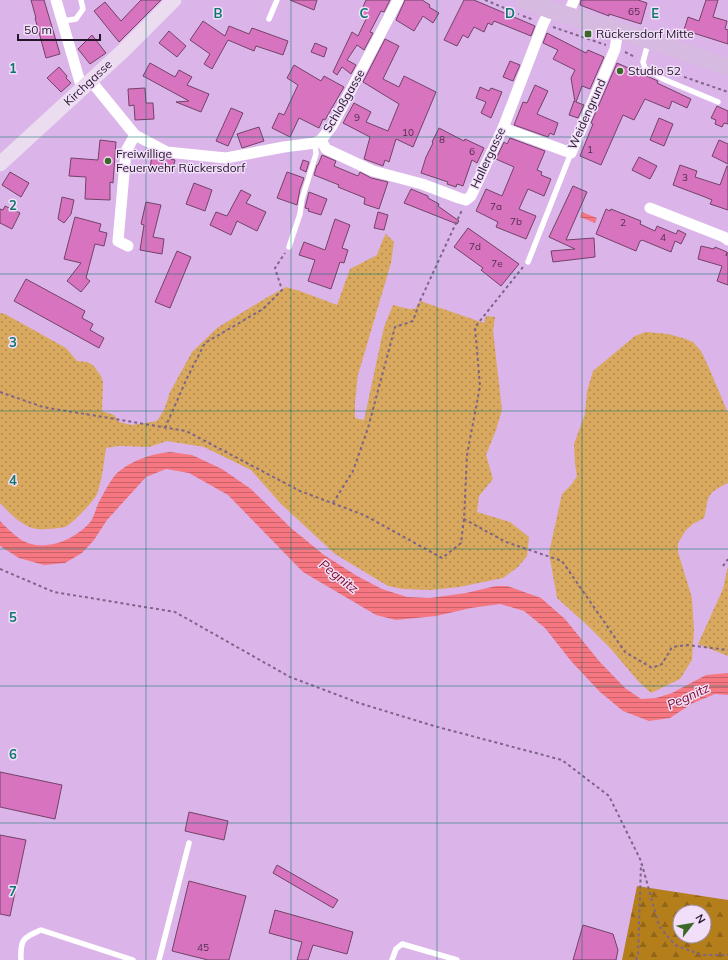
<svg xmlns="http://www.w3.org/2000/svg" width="728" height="960" viewBox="0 0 728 960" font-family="Mulish,sans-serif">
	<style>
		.green { fill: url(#green-dots) }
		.forest { fill: url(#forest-firs); fill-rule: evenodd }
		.water { fill: url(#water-rules) }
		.building { fill: #d773bf; stroke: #724366 }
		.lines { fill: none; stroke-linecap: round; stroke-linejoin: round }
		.path { stroke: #7e6488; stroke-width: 2; stroke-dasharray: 3 3; stroke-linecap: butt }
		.lane { stroke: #fff; stroke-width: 5.5 }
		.street { stroke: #fff; stroke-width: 11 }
		.secondary { stroke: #ebdcef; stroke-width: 15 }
		.primary { stroke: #d6bae0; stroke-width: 17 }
		.grid { fill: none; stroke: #0f766e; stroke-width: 1; stroke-opacity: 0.55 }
		.poi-dot { fill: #3c6827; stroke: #f1def9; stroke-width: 1.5 }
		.labels { text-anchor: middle; stroke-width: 3; stroke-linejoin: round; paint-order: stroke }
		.number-label { font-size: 10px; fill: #512d4e }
		.poi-label { font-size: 12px; fill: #241629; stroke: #f1def9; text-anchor: start }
		.street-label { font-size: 12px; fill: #241629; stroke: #f1def9 }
		.water-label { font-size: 13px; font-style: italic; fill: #7f0625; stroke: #f1def9 }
		.grid-label { font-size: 13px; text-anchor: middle; font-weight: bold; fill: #0f766e; stroke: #f1def9; stroke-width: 3; stroke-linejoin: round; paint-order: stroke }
	</style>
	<defs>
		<pattern id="green-dots" width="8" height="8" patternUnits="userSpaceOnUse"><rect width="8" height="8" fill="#d9a95f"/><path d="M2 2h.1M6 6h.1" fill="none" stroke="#b0894e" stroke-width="1.8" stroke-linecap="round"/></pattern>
		<pattern id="forest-firs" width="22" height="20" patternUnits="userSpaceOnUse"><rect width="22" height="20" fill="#b47e1b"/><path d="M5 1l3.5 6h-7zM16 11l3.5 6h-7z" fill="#926618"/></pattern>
		<pattern id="water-rules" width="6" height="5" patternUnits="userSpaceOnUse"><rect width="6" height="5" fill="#f67781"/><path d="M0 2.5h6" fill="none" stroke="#c7616a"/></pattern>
	</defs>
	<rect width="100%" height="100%" fill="#dbb5e9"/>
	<g class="green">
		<path d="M386,234L394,242L391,263L358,375L355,402V418L364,420L384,327L393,305L409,309H415L420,301L484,323L486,316L495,317L493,331L502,410L496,430L486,455L493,479L479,496L477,512L510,522L529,537L527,556L518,567L503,578L459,587L431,590L403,589L388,586L335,554L281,504L251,470L204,447L167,441L149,447L119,446L106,448C104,463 102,480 97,494C94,501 72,524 65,527C61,528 41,530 37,529C22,527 10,513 0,503V313L5,314L66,348L77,361L87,362L93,365L101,376L103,382L102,411L114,415L119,422L132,425L157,421L164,410L170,392L192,352L217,328L266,298L286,287L300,291L337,305L350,269L377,255L383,239Z"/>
		<path d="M646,332L668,334L683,338L693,342L701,351L709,368L728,413V483C722,486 710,491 708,499C706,505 706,512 704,518L693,524L686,530L678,543V552L692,598L694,630L692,660L680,679L651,693L638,681L611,649L586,624L557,598L549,553L562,494L571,485L577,476L575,464L574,444L585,414L587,391L593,371L635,336Z"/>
		<path d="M728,566V656L698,644L723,589Z"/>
	</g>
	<path class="forest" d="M637,886L728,900V960H622ZM680,912H704V936H680Z"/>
	<g class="water">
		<path d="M582,212L597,218L595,223L580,217Z"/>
		<path d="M170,452L192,455L222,469L251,489L291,528L324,555L357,576L382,589L407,597L430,598L466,593L496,586H507L541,598L565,619L599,661L625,688L641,699L656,698L672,693L706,675L728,673V695L715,694L693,703L670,718L649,721L623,711L600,692L571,661L545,628L524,611L500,604L471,608L436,616L396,620L376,615L303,572L228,495L189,473L166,469L146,477L107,520L94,540L82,553L65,563L44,565L19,558L0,546V521C6,527 13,534 20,539C42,554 76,540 91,521C94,516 96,509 98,504C102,496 111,479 117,473C132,460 151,454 170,452Z"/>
	</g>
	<g class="building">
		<path d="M31,0H44L60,54L46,58L35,18H36Z"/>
		<path d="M141,0H161L119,42L94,11L105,2L121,21Z"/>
		<path d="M290,0H317L314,10Z"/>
		<path d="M366,0H390L384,12L381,11L370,32L373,33L364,50L357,45L347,60L356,65L351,74L342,67L337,75L333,72L352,32L358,36L367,17L360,14Z"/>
		<path d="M405,0H422L430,5L429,7L439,13L433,23L423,16L414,31L396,20Z"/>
		<path d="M464,0H474L535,26L531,36L494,21L492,25L488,23L484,32L474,27L468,38L463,35L457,46L444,40Z"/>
		<path d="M581,0H638L647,3L641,24L609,14V16L580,5Z"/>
		<path d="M706,0H718L713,17L727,21L725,29L728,30V44L684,30L688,17L699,21Z"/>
		<path d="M203,21L225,36L229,26L249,34L252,28L288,41L283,55L256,46L254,51L228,40L212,69L204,64L210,54L190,40Z"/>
		<path d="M169,31L186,46L177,57L159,43Z"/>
		<path d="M547,33L586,53L588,50L604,57L590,89L582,86L576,102L584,105L578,118L569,115L574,101L575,102L571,78L575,70L553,59L558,50L543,43Z"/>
		<path d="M92,35L106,53L90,64L78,49Z"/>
		<path d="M385,39L399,46L383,79L399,87L404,76L436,92L413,147L396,139L389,162L385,160L383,166L364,159L370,137L343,123L354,103L371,112L366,122L388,131L399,104L363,82Z"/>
		<path d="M315,43L327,48L324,57L311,52Z"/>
		<path d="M510,61L520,65L513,81L503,77Z"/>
		<path d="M150,63L175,77L179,70L192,77L187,85L209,94L201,112L176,102L189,101L143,76Z"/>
		<path d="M617,63L658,81L657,83L691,99L687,108L672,101L669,109L645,99L634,120L623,115L601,165L580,156L593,124L591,123Z"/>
		<path d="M294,65L321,81L324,76L344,87L325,120L323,119L319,128L299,118L290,137L272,128L279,113L284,115L298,85L287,78Z"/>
		<path d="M59,67L67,76L66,78L71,83L61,92L47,78Z"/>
		<path d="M535,85L548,91L537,114L558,123L554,135L550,133L548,137L514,125L523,102L527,103Z"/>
		<path d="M480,87L489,91L491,88L502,92L491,118L481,113L486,102L476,98Z"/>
		<path d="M145,88L146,103H153L154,119L135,120L134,105L129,106L128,89Z"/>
		<path d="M717,106L728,111V124L724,123L722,127L715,124L716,120L711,118Z"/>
		<path d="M231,108L243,113L228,146L216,141Z"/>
		<path d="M659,118L673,124L664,146L650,140Z"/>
		<path d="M259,127L264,141L242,148L237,134Z"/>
		<path d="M439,128L464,141L465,139L484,148L477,163L472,160L463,186L457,184L456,187L447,184L448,182L421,173L426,157L433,143L432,142Z"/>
		<path d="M510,138L545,151L537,170L542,172L541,175L551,179L544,196L528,189L519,209L536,216L526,239L496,227L498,222L476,211L486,189L502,196L514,167L496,159L504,142L507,144Z"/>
		<path d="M100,140L116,142L113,183L110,182V200L85,199L86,177L69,176L71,158L98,160Z"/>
		<path d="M719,140L728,144V164L712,156Z"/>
		<path d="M152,155L175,160L172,173L150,169Z"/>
		<path d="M322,155L336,161L334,166L358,176L360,172L371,178L388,182L379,209L364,204L365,198L338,187L339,185L314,175L317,165H318Z"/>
		<path d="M639,157L657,166L650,179L632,170Z"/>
		<path d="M303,160L309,162L306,172L300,169Z"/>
		<path d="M680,165L697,171L695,177L720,185L727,166H728V210L710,204L712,200L705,197L673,185Z"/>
		<path d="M10,172L29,183L21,197L2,185Z"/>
		<path d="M287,172L304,178L300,189L297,205L277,198Z"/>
		<path d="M194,183L212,190L205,211L186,204Z"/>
		<path d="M573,186L587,192L566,240L594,238L595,257L553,262L551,251L575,249L549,237Z"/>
		<path d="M411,189L428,196V198L439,204L438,206L459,221L457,224L404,203Z"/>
		<path d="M241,190L251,195L246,203L266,212L257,231L237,221L231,235L210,225L216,212L227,216Z"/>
		<path d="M309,192L327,199L321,215L308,211L309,209L305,208Z"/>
		<path d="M62,197L74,200L71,214L64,223L58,219Z"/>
		<path d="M146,202L161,205L153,237L164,239L162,254L140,250L144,225L141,224Z"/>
		<path d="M5,206L20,213L12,229L0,223V209L3,210Z"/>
		<path d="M606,209L610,211L611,209L641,221L640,224L655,231L657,226L676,234L678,230L686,234L681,244L675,241L671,252L642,240L641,241H640L636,251L596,234Z"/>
		<path d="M378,212L388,215L384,230L374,228Z"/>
		<path d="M75,217L101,224L99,231L107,233L104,246L95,244L86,278L90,281L81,292L67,281L81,263L64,259Z"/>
		<path d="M335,219L350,225L342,248L348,250L344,263L340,262L331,289L308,281L315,260L299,255L304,242L325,250Z"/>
		<path d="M468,228L519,264L501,286L481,270L483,268L454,247Z"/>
		<path d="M701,246L714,249L715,247L727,252L726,256L727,253H728V285L717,281L722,266L698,259Z"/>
		<path d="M177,251L191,257L170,308L155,302Z"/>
		<path d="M26,279L85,311L82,318L93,324L90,330L104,338L99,348L14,301Z"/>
		<path d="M0,772L62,785L55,819L0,807Z"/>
		<path d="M189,812L228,821L224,840L185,831Z"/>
		<path d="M0,835L26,840L10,916L0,914Z"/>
		<path d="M277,865L338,900L333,908L273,873Z"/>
		<path d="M189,881L246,896L229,960H208L172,951Z"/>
		<path d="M275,910L353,932L347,954L313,945L308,960H297L302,942L269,933Z"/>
		<path d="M583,925L613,934L618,950L616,960H573Z"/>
	</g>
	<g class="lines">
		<g class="path">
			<path d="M485,0L519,14"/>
			<path d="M523,16L534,20"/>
			<path d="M553,27L606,45"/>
			<path d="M625,52L635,57"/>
			<path d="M667,71L728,92"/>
			<path d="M523,267L475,327L480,386L467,455L464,519L506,542L562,561L625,652L652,668L662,664L672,647L687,645L728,650"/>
			<path d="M0,392L43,407L186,431L300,491L364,515L442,558L461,543L464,519"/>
			<path d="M165,428L187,378L205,343L263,309L282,290L275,268L285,253"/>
			<path d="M333,503L353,471L368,428L395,327L413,321L420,301L462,210"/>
			<path d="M723,566L728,559"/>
			<path d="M0,569L54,592L175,612L290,677L359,703L434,726L562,760L609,796L641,861L659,926L675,945L702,955H728"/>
			<path d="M636,960L638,955L641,864"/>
		</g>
		<g class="lane">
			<path d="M269,19L277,0"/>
			<path d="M63,21L76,19L83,9L81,0"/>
			<path d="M648,43L643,62L645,68L663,79L718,102"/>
			<path d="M289,247L300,214L302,199L316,154L315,143"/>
			<path d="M528,262L571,153"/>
			<path d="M21,960C20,939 23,938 41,930L133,960"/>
			<path d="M159,960L189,843"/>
			<path d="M392,960L396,949L402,944L457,960"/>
		</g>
		<g class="street">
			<path d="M56,0L82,89"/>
			<path d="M568,15L574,0"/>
			<path d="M91,81L135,135L167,152L226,158L284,147L315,143L321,140L332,126L398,0"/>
			<path d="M503,128L571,153L615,49L618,30"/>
			<path d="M321,140L326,149L373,171L422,184L459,198L466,200L471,196L503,128L543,24L550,10"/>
			<path d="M650,208L724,237L728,240"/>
			<path d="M128,246L118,241L126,151L135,135"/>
		</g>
		<path class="secondary" d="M0,164L124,50L174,0"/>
		<path class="primary" d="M524,0L550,10L618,30L728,67"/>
	</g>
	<path class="grid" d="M146,0V960M291,0V960M437,0V960M582,0V960M0,137H728M0,274H728M0,411H728M0,549H728M0,686H728M0,823H728"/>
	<g class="poi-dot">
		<rect x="584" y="30" width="8" height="8" rx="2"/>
		<circle cx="620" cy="71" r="4"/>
		<circle cx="108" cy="161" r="4"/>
	</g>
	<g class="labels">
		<g class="number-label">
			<text x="634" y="15">65</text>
			<text x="357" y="121">9</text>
			<text x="408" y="136">10</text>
			<text x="442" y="143">8</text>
			<text x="590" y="153">1</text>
			<text x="472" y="155">6</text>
			<text x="685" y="181">3</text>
			<text x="496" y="210">7a</text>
			<text x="516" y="225">7b</text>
			<text x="623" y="226">2</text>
			<text x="663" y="241">4</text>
			<text x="475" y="250">7d</text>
			<text x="497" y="267">7e</text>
			<text x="203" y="951">45</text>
		</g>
		<g class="poi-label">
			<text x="596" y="38">Rückersdorf Mitte</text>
			<text x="628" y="75">Studio 52</text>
			<text x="116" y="158">Freiwillige<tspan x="116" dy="14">Feuerwehr Rückersdorf</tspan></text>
		</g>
		<g class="street-label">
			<text transform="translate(88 83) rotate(-43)" y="4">Kirchgasse</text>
			<text transform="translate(344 101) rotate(-60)" y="4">Schloßgasse</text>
			<text transform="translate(587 114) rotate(-66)" y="4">Weidengrund</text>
			<text transform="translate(488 158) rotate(-65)" y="4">Hallergasse</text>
		</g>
		<g class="water-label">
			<text transform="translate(339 576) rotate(38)" y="5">Pegnitz</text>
			<text transform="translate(688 696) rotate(-25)" y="5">Pegnitz</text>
		</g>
	</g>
	<g class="grid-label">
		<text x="218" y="18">B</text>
		<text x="364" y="18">C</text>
		<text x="510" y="18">D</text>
		<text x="655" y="18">E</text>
		<text x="13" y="73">1</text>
		<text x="13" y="210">2</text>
		<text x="13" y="347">3</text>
		<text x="13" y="485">4</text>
		<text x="13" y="622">5</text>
		<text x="13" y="759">6</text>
		<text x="13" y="896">7</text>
	</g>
	<g transform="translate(692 924) rotate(59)"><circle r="19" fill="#f1def9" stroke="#9f8ea6"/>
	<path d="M0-3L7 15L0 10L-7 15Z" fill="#3c6827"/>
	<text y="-6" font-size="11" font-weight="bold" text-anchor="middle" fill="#241629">N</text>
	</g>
	<path d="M18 34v6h82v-6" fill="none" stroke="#241629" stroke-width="2"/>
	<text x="24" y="34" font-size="12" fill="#241629" stroke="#f1def9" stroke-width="3" paint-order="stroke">50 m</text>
</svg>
